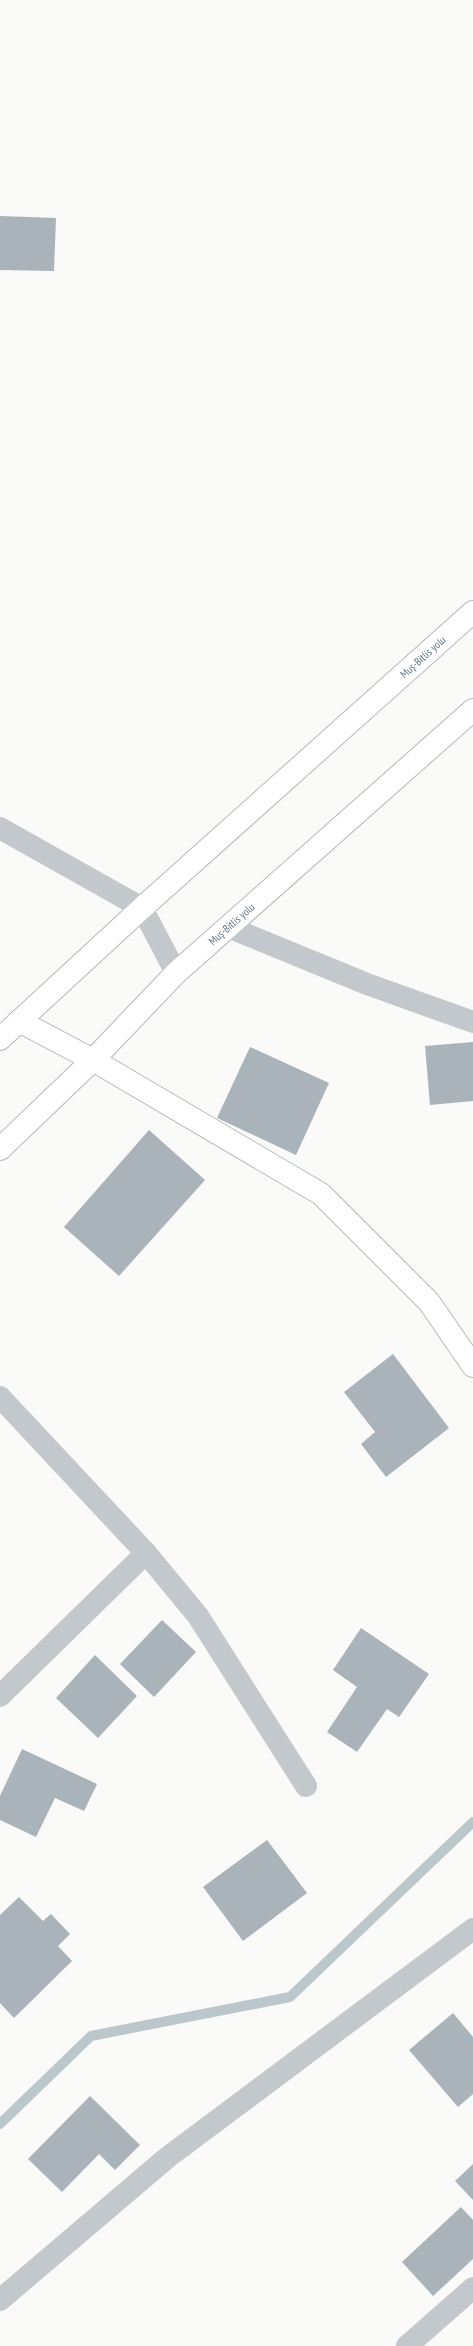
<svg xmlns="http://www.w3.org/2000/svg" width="473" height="2346" viewBox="0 0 473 2346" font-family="'PT Sans Narrow',sans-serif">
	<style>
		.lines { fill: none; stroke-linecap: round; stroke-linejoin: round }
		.stream { stroke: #bbc7cb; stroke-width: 10 }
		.building { fill: #aab3b9 }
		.secondary-casing { stroke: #b3babf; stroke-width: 24 }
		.trunk-casing { stroke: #b4b9bd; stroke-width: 24 }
		.minor { stroke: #c3c8cc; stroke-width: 22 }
		.tertiary { stroke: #c3c8cc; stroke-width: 22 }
		.secondary { stroke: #fff; stroke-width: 22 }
		.trunk { stroke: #fff; stroke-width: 22 }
		.labels { text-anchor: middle; stroke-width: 4; stroke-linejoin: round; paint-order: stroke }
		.street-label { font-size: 11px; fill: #657683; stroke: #fff }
	</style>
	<rect width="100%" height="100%" fill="#fafaf8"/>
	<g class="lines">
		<path class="stream" d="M0,2124L91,2036L290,1997L473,1822"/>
	</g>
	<g class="building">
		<path d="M0,216L56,218L54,271L0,270Z"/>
		<path d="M473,1042V1101L430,1105L425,1046Z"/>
		<path d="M250,1047L329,1083L296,1155L217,1118Z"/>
		<path d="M149,1130L205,1180L119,1276L64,1227Z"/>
		<path d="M393,1354L449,1428L386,1477L361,1444L375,1432L344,1392Z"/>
		<path d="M162,1620L196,1652L154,1697L120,1664Z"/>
		<path d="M361,1628L429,1674L399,1717L387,1709L357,1752L327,1732L357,1687L333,1670Z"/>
		<path d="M95,1655L137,1696L98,1738L56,1698Z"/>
		<path d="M22,1749L97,1784L84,1811L55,1798L36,1837L0,1820V1796Z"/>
		<path d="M267,1840L307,1893L243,1941L203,1887Z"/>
		<path d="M19,1897L43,1921L51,1914L70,1934L58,1946L72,1961L14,2018L0,2003V1915Z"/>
		<path d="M453,2013L473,2037V2094L458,2107L409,2050Z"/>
		<path d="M90,2096L140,2145L115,2170L99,2154L62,2192L28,2159Z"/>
		<path d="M473,2164V2200L455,2181Z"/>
		<path d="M461,2207L473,2220V2259L433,2296L402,2262Z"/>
	</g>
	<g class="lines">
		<g class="secondary-casing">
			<path id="secondary" d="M19,1021L93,1060L321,1194L429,1302L473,1366"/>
		</g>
		<g class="trunk-casing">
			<g id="trunk">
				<path id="s1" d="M0,1039L142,908L473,612"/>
				<path id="s2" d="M0,1149L93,1060L176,973L473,710"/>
			</g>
		</g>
		<g class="minor">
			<path d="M228,927L367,984L473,1022"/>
			<path d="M0,1397L146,1553L198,1616L306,1786"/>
			<path d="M0,1696L146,1553"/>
			<path d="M407,2346L473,2288"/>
		</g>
		<g class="tertiary">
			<path d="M0,828L142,908L176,973"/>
			<path d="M0,2300L168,2157L473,1929"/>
		</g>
		<use href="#secondary" class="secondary"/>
		<use href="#trunk" class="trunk"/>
	</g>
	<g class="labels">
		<g class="street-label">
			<text dy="4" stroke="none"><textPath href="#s1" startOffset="570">Muş-Bitlis yolu</textPath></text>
			<text dy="4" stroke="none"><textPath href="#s2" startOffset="323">Muş-Bitlis yolu</textPath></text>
		</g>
	</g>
</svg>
